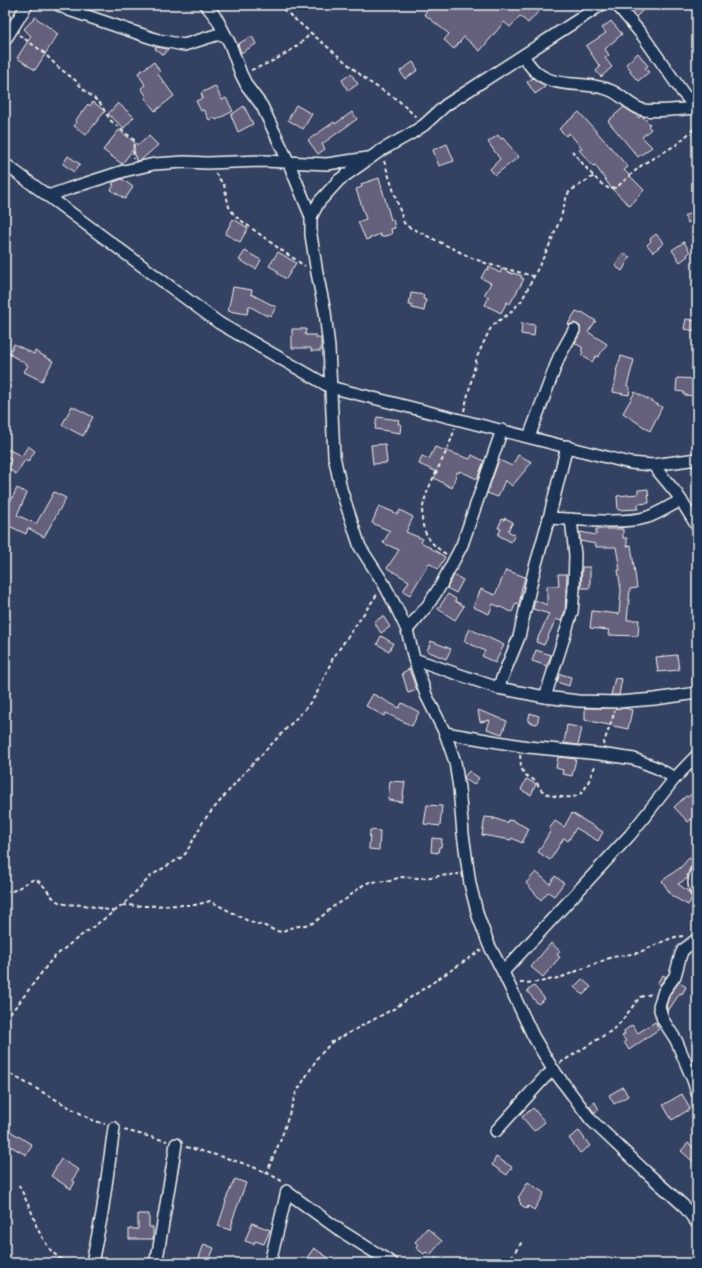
<svg xmlns="http://www.w3.org/2000/svg" width="702" height="1268" viewBox="0 0 702 1268" font-family="Kalam,sans-serif">
	<style>
		.building { fill: #65607c; stroke: #f4f1e8 }
		.lines { fill: none; stroke-linecap: round; stroke-linejoin: round }
		.minor-casing { stroke: #f4f1e8; stroke-width: 14 }
		.path { stroke: #f4f1e8; stroke-width: 2; stroke-dasharray: 4 3; stroke-linecap: butt }
		.minor { stroke: #1d3557; stroke-width: 11 }
	</style>
	<rect width="100%" height="100%" fill="#334262"/>
	<filter id="ink" filterUnits="userSpaceOnUse"><feTurbulence type="fractalNoise" baseFrequency=".025" numOctaves="2"/><feDisplacementMap in="SourceGraphic" scale="8" xChannelSelector="R" yChannelSelector="G"/><feConvolveMatrix kernelMatrix="1 2 1 2 8 2 1 2 1" color-interpolation-filters="sRGB"/></filter>
	<g filter="url(#ink)">
		<g class="building">
			<path d="M432,5H537L541,9L528,23L520,16L510,27L504,22L480,51L464,37L454,49L444,40L449,34L424,14Z"/>
			<path d="M626,5H638L643,10L636,17Z"/>
			<path d="M35,17L58,34L35,70L17,58L31,36L24,29Z"/>
			<path d="M611,21L622,34L605,49L609,55L605,58L612,67L601,77L596,71L600,67L586,46L606,33L602,28Z"/>
			<path d="M252,36L256,44L241,53L238,44Z"/>
			<path d="M156,47H157L168,49L164,55L155,49Z"/>
			<path d="M638,53L648,66L645,68L649,72L638,81L630,72L631,70L626,64Z"/>
			<path d="M154,62L160,72L158,74L174,96L155,111L145,98L147,97L141,88L145,85L138,73Z"/>
			<path d="M413,62L418,70L405,79L400,71Z"/>
			<path d="M351,74L358,84L348,91L342,80Z"/>
			<path d="M533,78L543,85L545,87L535,94L527,82Z"/>
			<path d="M215,86L222,100L226,98L233,111L216,120L214,117L209,120L204,110L201,111L196,101L203,98L201,93Z"/>
			<path d="M93,102L105,111L86,135L74,126L77,122L75,121L88,104L90,106Z"/>
			<path d="M118,103L134,117L124,128L108,114Z"/>
			<path d="M296,105L312,114L303,129L288,120Z"/>
			<path d="M244,106L253,124L238,132L231,115Z"/>
			<path d="M624,107L636,115L639,118L641,116L643,117L650,124L648,126L651,129L642,137L652,147L638,157L608,121Z"/>
			<path d="M352,112L357,119L322,144L325,149L318,154L308,140L334,122L335,124Z"/>
			<path d="M579,112L628,167L624,170L644,190L630,206L612,189L595,165L593,166L579,150L582,148L569,133L566,136L559,129Z"/>
			<path d="M119,130L138,145L149,136L158,145L141,160L136,161L134,148L122,164L103,150Z"/>
			<path d="M498,135L501,139L503,138L519,157L495,175L490,169L500,159L488,142Z"/>
			<path d="M447,144L454,161L439,166L433,150Z"/>
			<path d="M68,156L80,164L74,172L63,164Z"/>
			<path d="M379,178L391,220L393,219L395,228L391,229L392,234L381,237L380,234L366,240L358,222L366,219L356,189L362,187L361,184Z"/>
			<path d="M122,179L133,187L125,199L111,190L114,185L112,184L114,182Z"/>
			<path d="M693,212L697,218L688,223L684,216Z"/>
			<path d="M233,219L248,228L240,242L225,234Z"/>
			<path d="M656,234L664,243L653,252L647,245L651,241L650,239Z"/>
			<path d="M684,242L690,252L687,255L688,256L680,262L672,250Z"/>
			<path d="M245,251L261,260L256,269L239,260Z"/>
			<path d="M278,252L296,263L286,279L277,273L278,271L269,266Z"/>
			<path d="M623,253L630,257L622,271L615,266Z"/>
			<path d="M489,267L500,273L502,269L513,274V273L522,276L521,278L524,279L510,304L507,302L501,313L485,305L489,297L484,295L491,283L481,278L486,269L488,270Z"/>
			<path d="M233,287L252,290L251,294L276,307L271,316L268,314L267,316L249,306L247,314L228,311Z"/>
			<path d="M411,293L424,295L423,299L426,300L424,311L412,308V305H409Z"/>
			<path d="M576,311L581,313L582,312L596,321L588,332L607,344L598,357L596,356L592,362L581,355L583,352L581,350L583,348L575,343L580,333V326L574,323L569,325L568,324Z"/>
			<path d="M686,319L697,321V331L684,329Z"/>
			<path d="M522,323L535,325L534,336L521,334Z"/>
			<path d="M292,329H306L305,335H316V338H321V351H311V348H292Z"/>
			<path d="M14,344L34,354L35,351L53,361L42,381L24,372L28,365L9,354Z"/>
			<path d="M621,356L634,360L627,386L630,387L629,395L613,392L617,372L616,371Z"/>
			<path d="M677,378L697,379L696,396L684,395V392L676,391Z"/>
			<path d="M635,392L662,407L650,431L623,413Z"/>
			<path d="M72,406L93,417L83,436L62,425Z"/>
			<path d="M377,417L399,420L398,424H401L400,433L375,429Z"/>
			<path d="M385,444L387,463L373,464L371,445Z"/>
			<path d="M28,446L35,451L28,462L25,460L16,474L6,467L11,460L5,456V448L22,456Z"/>
			<path d="M435,447L470,459L472,455L484,461L477,479L460,471L459,473L457,472L452,488L434,478L437,472L419,464L422,456L429,459Z"/>
			<path d="M518,455L532,462L512,486L505,480L498,497L487,493L499,460L512,466Z"/>
			<path d="M17,488L27,493L17,515L36,524L54,492L66,498L44,537L28,528L26,534L5,524V513Z"/>
			<path d="M648,489L649,503L638,504V509L618,510L617,496L638,494V490Z"/>
			<path d="M379,506L398,514L400,510L413,517L406,532L423,539L421,542L445,557L438,569L429,563L410,595L403,591L409,581L387,568L399,550L383,543L390,531L372,523Z"/>
			<path d="M505,518L513,522L508,531L515,535L511,542L498,535L501,529L498,528L502,519L504,520Z"/>
			<path d="M596,529H623V538H627V546L631,545L637,588L630,589L627,620H639L638,636L608,635L609,630L590,628L592,611L619,614L621,590L618,570H620L616,547H596V544L580,541V532L596,535Z"/>
			<path d="M582,567H590V588H581Z"/>
			<path d="M506,570L525,577L520,595H521L519,604L516,603L512,612L493,604L489,614L473,607L481,589L495,595Z"/>
			<path d="M558,574H567L565,611L561,621L556,619L544,645L536,642L549,614L533,609L535,600L547,605V586H559Z"/>
			<path d="M454,575L463,580L456,593L447,588Z"/>
			<path d="M448,594L456,599L455,601L464,606L455,620L438,609Z"/>
			<path d="M383,616L390,627L381,633L374,622Z"/>
			<path d="M470,629L504,645L495,663L482,656L485,651L464,641Z"/>
			<path d="M381,636L393,643L389,651L377,644Z"/>
			<path d="M431,641L451,649L446,659L427,651Z"/>
			<path d="M536,650L551,655L547,666L532,661Z"/>
			<path d="M677,655L679,670L658,672L656,657Z"/>
			<path d="M409,669L417,690L408,693L402,673Z"/>
			<path d="M560,674L571,677L569,686L557,682Z"/>
			<path d="M615,678L622,679L619,695H611Z"/>
			<path d="M373,694L399,708L402,703L419,712L412,726L386,713L384,716L366,706Z"/>
			<path d="M585,708H625L632,710L628,729L585,720Z"/>
			<path d="M478,710L507,721L502,734L487,729L490,720L480,722Z"/>
			<path d="M530,713L539,716L537,724L528,722Z"/>
			<path d="M567,725L582,728L578,745L564,743Z"/>
			<path d="M558,757L576,759L572,776L562,774L563,770L556,768Z"/>
			<path d="M469,771L479,778L474,785L465,779L464,777Z"/>
			<path d="M526,779L536,784L531,795L521,790Z"/>
			<path d="M390,781L405,782L402,802L388,800Z"/>
			<path d="M697,789V814L688,822L674,807L686,796L688,797Z"/>
			<path d="M427,805L442,806L440,826L424,824Z"/>
			<path d="M572,813L603,832L598,841L576,828L568,841L564,838L550,860L538,852L551,830L549,829L555,821L564,827Z"/>
			<path d="M485,817L494,818L493,820L494,818L507,823L508,820L514,821L529,829L522,843L512,838L511,840L482,835Z"/>
			<path d="M370,830L380,831L379,850L369,849Z"/>
			<path d="M432,838L442,839L441,847H439L438,853L431,852Z"/>
			<path d="M689,858L696,863L690,868L687,876L688,878L678,884L688,891L692,898L688,905L672,896L662,881L681,867Z"/>
			<path d="M536,872L550,884L555,876L564,883L554,896L548,892L541,900L526,883Z"/>
			<path d="M551,943L560,951L557,955L560,957L543,977L531,967Z"/>
			<path d="M663,975L666,977L660,985L657,983Z"/>
			<path d="M582,979L591,987L583,995L574,987Z"/>
			<path d="M679,982L686,987L682,994L680,993L668,1011L666,1006L670,994Z"/>
			<path d="M534,986L545,999L538,1004L527,991Z"/>
			<path d="M655,1022L659,1029L629,1050L624,1042L626,1041L622,1036L625,1034L624,1031L632,1025L638,1033Z"/>
			<path d="M623,1087L628,1096L614,1104L609,1095Z"/>
			<path d="M682,1094L690,1109L672,1120L663,1105Z"/>
			<path d="M595,1102L599,1110L594,1112L589,1106Z"/>
			<path d="M533,1108L545,1122L534,1131L522,1117Z"/>
			<path d="M5,1128L31,1144L32,1146L26,1155L5,1143Z"/>
			<path d="M579,1131L590,1146L580,1153L569,1138Z"/>
			<path d="M688,1143L697,1150V1165L681,1151Z"/>
			<path d="M496,1157L512,1167L507,1175L492,1165Z"/>
			<path d="M61,1159L79,1170L72,1180L75,1182L71,1189L51,1176Z"/>
			<path d="M235,1179L246,1183L232,1221H233L230,1230L218,1226L226,1202L225,1201Z"/>
			<path d="M528,1182L544,1193L534,1210L528,1206L527,1209L520,1204L521,1203L519,1201L520,1199L518,1198Z"/>
			<path d="M138,1214H149V1227H153V1239H129V1229H138Z"/>
			<path d="M252,1223L270,1230L264,1244L255,1241L254,1244L245,1241Z"/>
			<path d="M427,1228L442,1241L430,1255L426,1252L424,1254L416,1248L418,1245L415,1242Z"/>
			<path d="M204,1244L214,1248L208,1263H197Z"/>
			<path d="M314,1248L336,1263H311L306,1259Z"/>
		</g>
		<g class="lines">
			<g class="minor-casing">
				<g id="minor">
					<path d="M59,5L69,10L158,40L184,45L216,35H225"/>
					<path d="M206,5L217,19L230,44L241,74L247,86L262,106L288,161L311,217"/>
					<path d="M601,5L446,105L424,125L412,133L380,151L339,180L319,202L311,217V235L317,273L325,312L329,348L334,456L341,489L360,547L384,584L395,605L407,630L414,659L426,695L445,733L455,762L459,788L463,834L470,884L478,916L489,945L503,972L533,1036L552,1068L591,1120L646,1172L683,1205L697,1223"/>
					<path d="M617,5L643,36L683,93L697,109"/>
					<path d="M5,40L27,5"/>
					<path d="M523,56C527,61 531,68 536,72C557,90 589,80 612,91C623,96 632,108 644,110C661,112 679,109 696,108"/>
					<path d="M5,164L219,323L330,387L630,463L653,465L697,459"/>
					<path d="M48,196L68,189L124,171L154,164L184,162L207,163L264,161L327,164L368,158"/>
					<path d="M529,437L559,357L574,330"/>
					<path d="M653,465L677,494L697,526"/>
					<path d="M549,518C576,519 622,525 648,517C659,513 670,506 681,500"/>
					<path d="M407,630L428,605L441,585L462,545L502,430"/>
					<path d="M414,659L498,688L545,697L578,701L618,702L655,699L697,693"/>
					<path d="M498,688L519,637L534,571L549,518L567,446"/>
					<path d="M545,697L572,612L574,589L575,555L571,519"/>
					<path d="M445,733L528,747L600,754L634,759L657,768L675,778"/>
					<path d="M697,870C694,877 693,886 697,893"/>
					<path d="M697,939L683,950L681,954L675,976L664,991L659,1006L663,1020L676,1040L693,1080L697,1093"/>
					<path d="M503,972L630,835L675,778L697,755"/>
					<path d="M496,1131L545,1077L554,1070"/>
					<path d="M287,1192L341,1231L392,1263"/>
					<path d="M92,1263L102,1214L114,1128"/>
					<path d="M154,1263L158,1253L176,1144"/>
					<path d="M270,1263L287,1191"/>
				</g>
			</g>
			<g class="path">
				<path d="M278,5L369,82L398,100L416,117"/>
				<path d="M19,35L42,51L58,67L75,80L84,90L100,103L110,120L134,140L133,159"/>
				<path d="M251,70C274,62 295,50 311,33"/>
				<path d="M572,151C581,161 597,183 608,188C611,189 614,188 617,187L643,164L676,145L697,126"/>
				<path d="M384,161L404,223L407,226L472,258L491,265L533,276"/>
				<path d="M215,173L224,185L229,207L235,216L281,250L305,266"/>
				<path d="M464,411L477,357L489,331L494,324L510,313L522,300L550,244L561,217L567,195L570,191L594,176"/>
				<path d="M446,554C402,527 429,488 445,454C449,446 452,437 455,428"/>
				<path d="M603,745L615,711"/>
				<path d="M520,755C521,761 520,768 524,773C526,777 531,778 534,780C538,783 539,789 544,792C551,797 573,800 580,794C587,790 592,771 596,764"/>
				<path d="M5,890C15,896 24,880 35,880C43,881 50,897 57,901C65,906 76,904 84,905C95,907 105,909 115,912"/>
				<path d="M123,905L145,906L185,905H195L210,901L250,922L265,926L276,931L282,932L289,928L310,924L315,922L334,906L346,899L363,885L370,882L390,881L400,877L421,878L459,874"/>
				<path d="M520,983L540,982L562,977L612,957L638,953L664,941L675,937L683,936"/>
				<path d="M5,1019L18,1004L52,959L71,943L123,905L152,875L182,857L186,853L204,820L243,774L305,709L316,695L333,658L378,593"/>
				<path d="M560,1063L611,1031L620,1023L640,997L652,994"/>
				<path d="M5,1071L92,1120L105,1124"/>
				<path d="M124,1130L167,1141"/>
				<path d="M186,1147C216,1155 258,1165 283,1182"/>
				<path d="M266,1174L281,1139L296,1093L318,1057L332,1042L395,1008L481,950"/>
				<path d="M19,1185L33,1215L37,1228L45,1242L52,1252L66,1263"/>
				<path d="M435,1258L439,1263"/>
				<path d="M507,1263L522,1242"/>
			</g>
			<use href="#minor" class="minor"/>
		</g>
	</g>
	<rect width="702" height="1268" fill="none" stroke="#1d3557" stroke-width="20"/>
	<rect x="10" y="10" width="682" height="1248" fill="none" stroke="#f4f1e8" stroke-width="1.5" filter="url(#ink)"/>
</svg>
